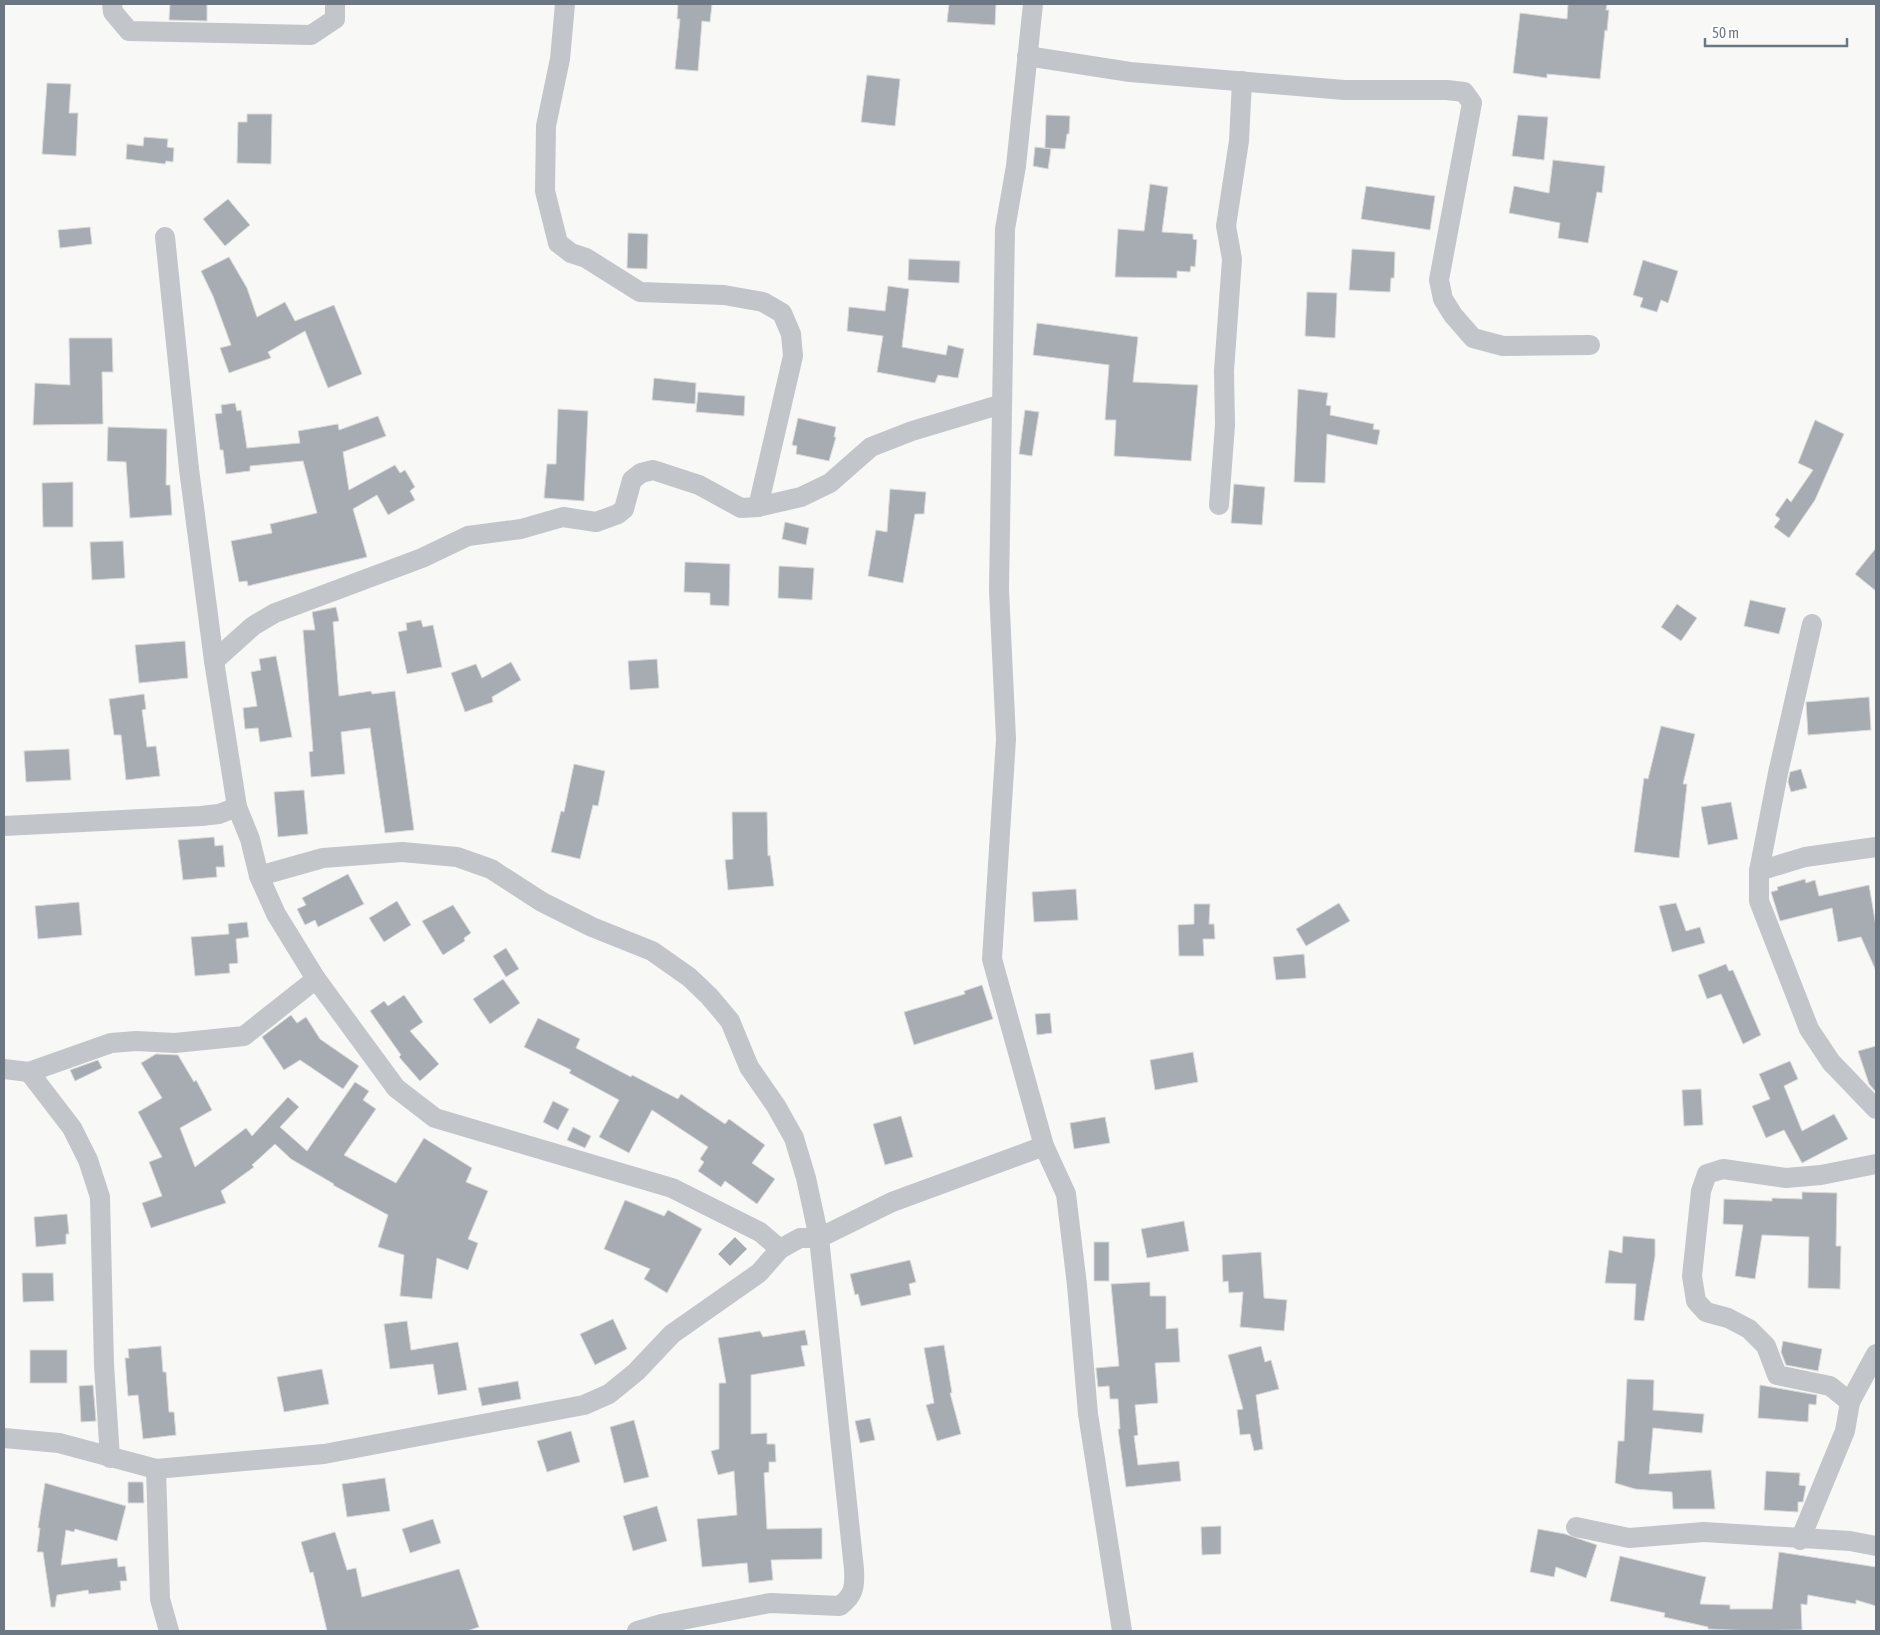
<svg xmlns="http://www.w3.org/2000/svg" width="1880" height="1635" viewBox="0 0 1880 1635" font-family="'Asap Condensed',sans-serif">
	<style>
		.building { fill: #a6acb2; stroke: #dadad8 }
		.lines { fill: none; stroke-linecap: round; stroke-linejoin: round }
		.street { stroke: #c2c5c9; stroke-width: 20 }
	</style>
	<rect width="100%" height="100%" fill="#f8f8f6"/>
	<g class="building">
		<path d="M170,4H207V21L169,20Z"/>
		<path d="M678,4H712L710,22L702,21L698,71L675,69L680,19H677Z"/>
		<path d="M949,4H996L995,25L947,22Z"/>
		<path d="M1568,4H1607L1606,10H1609L1607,31L1605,30L1600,79L1547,74V78L1513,73L1520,13L1567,19Z"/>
		<path d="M867,75L900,79L895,126L861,122Z"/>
		<path d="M47,83L71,84L69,113H78L76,156L42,154Z"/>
		<path d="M247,114H272L271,164L237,163L238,122H247Z"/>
		<path d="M1046,115L1070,116L1069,134H1067L1065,149L1045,148Z"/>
		<path d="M1518,115L1548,117L1544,160L1512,156Z"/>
		<path d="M144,137L168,139L167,147L174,148L173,162L166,161L165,164L126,159L127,144L143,146Z"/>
		<path d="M1035,147L1051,149L1048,169L1033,166Z"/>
		<path d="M1553,160L1605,166L1602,193L1597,192L1588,243L1558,238L1560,223L1509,213L1514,186L1549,193Z"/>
		<path d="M1150,184L1168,187L1162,232L1193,234V239L1197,240L1195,267L1191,266L1190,272L1177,271V278L1115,277L1118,229L1144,231Z"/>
		<path d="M1366,186L1435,196L1430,230L1361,219Z"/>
		<path d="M228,199L250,225L225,246L203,219Z"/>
		<path d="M90,227L92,244L60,248L58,230Z"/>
		<path d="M628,233L648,234L647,269L627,268Z"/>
		<path d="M1352,249L1395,252L1394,278H1391L1390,292L1349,290Z"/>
		<path d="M229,257L247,288L257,317L285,302L295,321L334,305L362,374L328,388L305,331L268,352L271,358L229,373L220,348L231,345L213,296L201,271Z"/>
		<path d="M909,259L960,261L959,283L908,280Z"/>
		<path d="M1643,260L1678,271L1668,303L1661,300L1657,312L1640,307L1643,298L1633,295Z"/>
		<path d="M888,286L909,289L902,347L946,355L948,345L964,349L958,378L938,375L935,383L877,372L883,336L847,331L849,307L885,311Z"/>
		<path d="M1307,292L1337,293L1335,338L1305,336Z"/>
		<path d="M1037,323L1138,337L1133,382L1198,385L1191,461L1114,456L1116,420H1105L1109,365L1033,355Z"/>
		<path d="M69,338H112L113,372H102L103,424L33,425L35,383L70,385Z"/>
		<path d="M654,378L696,383L695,404L652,400Z"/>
		<path d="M1298,389L1328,393L1326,405L1331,406L1330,415L1374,424L1373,429L1380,430L1377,445L1327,434L1325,483L1294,482Z"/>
		<path d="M698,392L745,396L744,416L696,412Z"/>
		<path d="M235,403L237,411L241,410L247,448L300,443L298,431L338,424L339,430L378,416L386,436L343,452L349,490L395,465L400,473L405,470L415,487L410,491L415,500L388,515L377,495L353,509L367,557L248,586L247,581L239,582L231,541L272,533L270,524L317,513L303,461L250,466V471L226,474L223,450H220L215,414L222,413L221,405Z"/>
		<path d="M558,409L588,411L584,501L544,498L547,464H556Z"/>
		<path d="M1025,410L1039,412L1032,456L1019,454Z"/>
		<path d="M798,418L836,427L834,437H836L829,461L796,454L797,446L792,445Z"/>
		<path d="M1815,420L1844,434L1815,500L1789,538L1774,527L1780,519L1775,515L1787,498L1791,502L1813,470L1798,463Z"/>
		<path d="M108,427L167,429L166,485H170L172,515L130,518L126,462L107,461Z"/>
		<path d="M73,482V527H43L42,483Z"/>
		<path d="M1234,484L1265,487L1262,525L1231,523Z"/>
		<path d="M890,489L926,492L924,514H915L903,583L868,576L876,530L887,532Z"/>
		<path d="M785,522L809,528L806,545L782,539Z"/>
		<path d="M123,541L125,578L92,580L90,542Z"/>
		<path d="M1876,548V591L1855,574Z"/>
		<path d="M685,562L730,564L729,606L710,605V593L684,592Z"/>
		<path d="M779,566L814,568L812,600L778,598Z"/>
		<path d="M1750,600L1786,608L1779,634L1744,626Z"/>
		<path d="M1677,604L1697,618L1681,641L1661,627Z"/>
		<path d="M336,607L339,621L333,622L339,696L371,691L372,694L395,691L414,830L385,833L370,728L341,732L345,774L311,777L309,752L313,751L303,630H315L312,612Z"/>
		<path d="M421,620L423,627L433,625L442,667L407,674L398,632L407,630L406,623Z"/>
		<path d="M185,641L188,678L139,683L135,645Z"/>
		<path d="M276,656L292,737L260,742L258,728L245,729L243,708L257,706L251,672L261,670L259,659Z"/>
		<path d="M657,659L659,688L630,690L628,661Z"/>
		<path d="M511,662L521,680L492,697L493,702L465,712L451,673L476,664L482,678Z"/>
		<path d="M144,694L146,709L142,710L147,747L156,746L160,776L126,780L121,735H114L109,699Z"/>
		<path d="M1869,697L1871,730L1808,735L1806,702Z"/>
		<path d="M1661,726L1695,734L1683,784H1687L1679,858L1634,852L1644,778L1648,779Z"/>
		<path d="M69,749L71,780L26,782L24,751Z"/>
		<path d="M574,764L605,771L598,806L593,805L580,859L551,852L561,811L564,812Z"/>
		<path d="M1801,769L1807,788L1791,792L1788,782L1790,772Z"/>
		<path d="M304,790L308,834L278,837L274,792Z"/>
		<path d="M1731,802L1738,839L1708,845L1701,807Z"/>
		<path d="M732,812H767L768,856L770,855L774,886L728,890L725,860L733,859Z"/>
		<path d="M214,837L215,846L223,845L225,867H216L217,877L183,880L178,840Z"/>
		<path d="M348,874L364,904L318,927L315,920L305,925L297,909L306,905L302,898Z"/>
		<path d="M1805,879L1806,883L1815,880L1819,896L1869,885L1876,926V971L1861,937L1838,942L1832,908L1780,921L1771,892L1778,890L1777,887Z"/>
		<path d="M1076,889L1078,920L1034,922L1032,892Z"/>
		<path d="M397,901L411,925L384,942L369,918Z"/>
		<path d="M79,902L82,935L38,939L35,906Z"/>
		<path d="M1339,903L1350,921L1306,946L1296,929Z"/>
		<path d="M1676,903L1686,931L1700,927L1705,943L1672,952L1659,906Z"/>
		<path d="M1194,904H1210L1209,924H1214L1215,939H1203L1204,956H1179L1178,925L1194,924Z"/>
		<path d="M453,905L471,933L464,938L465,941L443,955L422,921Z"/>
		<path d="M247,922L249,937L236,939L238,963L229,964L230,973L195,976L191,937L229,934L228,924Z"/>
		<path d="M506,948L519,969L506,977L493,956Z"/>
		<path d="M1304,954L1306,978L1276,980L1273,957Z"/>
		<path d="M1726,964L1729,971L1733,970L1761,1035L1743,1044L1721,994L1707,999L1698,975Z"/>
		<path d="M503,979L520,1003L490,1024L473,999Z"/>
		<path d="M982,985L993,1019L914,1045L904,1012L965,994L964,991Z"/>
		<path d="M404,995L423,1022L410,1031L439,1064L420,1081L399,1057L401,1055L370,1011L384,1001L388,1006Z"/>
		<path d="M1050,1013L1052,1033L1037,1035L1035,1014Z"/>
		<path d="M291,1015L297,1023L306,1017L320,1039L359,1066L343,1089L300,1060L284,1070L262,1037Z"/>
		<path d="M538,1018L580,1039L576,1048L631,1077L632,1075L678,1099L681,1094L725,1124L729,1119L765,1145L752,1163L775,1179L757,1204L725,1181L721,1187L698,1171L704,1162L700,1159L708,1147L652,1110L629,1153L599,1137L619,1100L569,1073L571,1070L524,1047Z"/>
		<path d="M1876,1046V1092L1869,1084L1858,1051Z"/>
		<path d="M1193,1052L1198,1082L1155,1090L1150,1060Z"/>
		<path d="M156,1054L178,1055L194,1082L196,1080L212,1110L180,1128L195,1167L246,1128L252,1136L288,1097L299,1107L280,1127L307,1151L355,1082L369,1091L363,1100L376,1109L344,1155L396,1183L424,1138L472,1168L466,1182L488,1191L468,1239L478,1243L468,1270L437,1258L432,1299L400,1296L404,1255L378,1247L388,1215L333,1185L334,1184L291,1159L275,1144L252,1165L254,1167L221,1191L226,1203L151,1228L142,1203L162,1196L149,1162L162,1157L138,1112L162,1098L141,1063Z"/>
		<path d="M98,1060L102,1068L75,1081L70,1070Z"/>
		<path d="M1790,1061L1798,1079L1784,1086L1802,1131L1834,1114L1848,1139L1802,1163L1784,1130L1766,1138L1752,1106L1770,1099L1759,1074Z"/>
		<path d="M1701,1089L1703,1125L1684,1126L1682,1090Z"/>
		<path d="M553,1101L569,1109L558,1130L543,1122Z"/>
		<path d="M901,1116L913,1157L885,1165L873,1124Z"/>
		<path d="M1105,1117L1110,1143L1074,1149L1070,1123Z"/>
		<path d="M573,1127L591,1136L585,1148L567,1140Z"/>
		<path d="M1802,1192L1837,1193L1836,1246H1841L1840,1289L1808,1288L1809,1237L1762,1235L1755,1279L1735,1276L1743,1225L1723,1224L1724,1199L1772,1201V1198L1802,1199Z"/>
		<path d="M625,1200L664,1216L668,1210L702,1229L667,1293L644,1279L650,1269L604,1249Z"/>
		<path d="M67,1214L69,1234H66V1244L36,1247L34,1217Z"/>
		<path d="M1184,1221L1189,1251L1147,1258L1141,1229Z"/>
		<path d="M1623,1236L1655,1239V1256L1644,1321L1634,1320L1636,1284L1605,1283L1609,1250L1622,1253Z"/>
		<path d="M735,1237L747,1249L730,1266L718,1254Z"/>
		<rect x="1094" y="1242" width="15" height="39"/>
		<path d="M1261,1252L1264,1298L1287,1300L1284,1331L1240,1327L1243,1292L1229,1293L1228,1281L1223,1282L1222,1255Z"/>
		<path d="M910,1260L916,1282L909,1284L911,1295L861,1306L858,1294L855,1295L850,1274Z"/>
		<path d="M22,1273H53L54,1301L23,1302Z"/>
		<path d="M1150,1282V1296H1166V1329L1178,1328L1180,1362L1155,1363L1158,1403L1135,1405L1138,1435L1134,1436L1138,1465L1179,1461L1181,1481L1126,1487L1118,1429H1120L1118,1399H1110L1109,1386L1098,1387L1096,1368L1119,1366L1111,1284Z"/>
		<path d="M613,1319L627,1349L595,1365L580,1334Z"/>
		<path d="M407,1321L411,1350L458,1342L467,1390L438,1395L433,1364L390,1369L384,1324Z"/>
		<path d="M805,1330L808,1345L801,1346L805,1366L751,1375V1434L767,1433V1444H775L776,1462H769V1472L764,1473L767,1529L822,1528V1559L771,1560L773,1580L749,1583L747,1563L702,1567L697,1519L737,1515L734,1471L718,1475L711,1451L719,1449V1383H726L718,1338L760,1331L763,1337Z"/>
		<path d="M1783,1341L1822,1349L1818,1371L1786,1365L1781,1352Z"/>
		<path d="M944,1345L952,1393H950L961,1434L937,1441L926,1405L934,1403L924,1348Z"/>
		<path d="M161,1346L163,1372H166L169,1412H174L176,1435L143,1439L138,1395L128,1396L125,1358H129L128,1349Z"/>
		<path d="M1261,1346L1265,1362L1271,1360L1279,1389L1256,1395L1263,1449L1254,1451L1250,1434L1240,1435L1237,1410L1243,1409L1228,1355Z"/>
		<rect x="30" y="1350" width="37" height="33"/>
		<path d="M322,1369L329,1404L284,1412L277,1377Z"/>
		<path d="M1627,1379L1654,1380L1653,1410L1704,1414L1702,1433L1653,1428L1649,1474L1711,1470L1715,1509H1673L1672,1492L1635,1489L1615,1483L1618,1441H1624Z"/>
		<path d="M518,1381L521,1399L482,1406L478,1388Z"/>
		<path d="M93,1385L96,1421L81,1422L79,1386Z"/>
		<path d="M1760,1385L1817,1395L1816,1405L1809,1404L1808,1422L1758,1418Z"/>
		<path d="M870,1418L875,1440L860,1443L855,1421Z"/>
		<path d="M634,1420L649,1477L624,1483L610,1427Z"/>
		<path d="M571,1431L580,1462L547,1472L537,1441Z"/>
		<path d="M1766,1471L1800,1473L1799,1485L1806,1486L1803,1502H1798V1512L1764,1510Z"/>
		<path d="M385,1478L390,1511L347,1517L342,1484Z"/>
		<path d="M128,1482H143L144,1503H128Z"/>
		<path d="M45,1483L126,1506L117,1541L75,1529L74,1532L66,1530L61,1565L117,1558L118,1567L125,1566L127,1581H120L121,1590L89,1594L88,1590L57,1595L55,1607H51L43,1552H37L40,1528H38Z"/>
		<path d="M657,1506L667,1541L633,1551L623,1516Z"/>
		<path d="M433,1519L441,1543L410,1553L402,1529Z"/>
		<path d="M1221,1526V1554L1202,1555L1201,1527Z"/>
		<path d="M1538,1529L1565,1534L1597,1545L1586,1578L1556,1567L1554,1577L1530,1572Z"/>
		<path d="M335,1532L347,1570L356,1568L362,1597L459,1569L479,1627L467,1631H327L313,1572L310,1573L301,1542Z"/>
		<path d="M1779,1552L1876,1567V1606L1856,1600V1604L1808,1595L1807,1605L1801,1604L1802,1630L1751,1631L1708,1629V1627L1664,1617L1665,1613L1610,1601L1620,1556L1706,1577L1700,1604L1730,1605V1609H1772Z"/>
	</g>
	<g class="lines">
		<g class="street">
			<path d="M112,4L113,12L129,31L311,35L335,19V4"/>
			<path d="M565,4L560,59L546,126L545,191L558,243L571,253L586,258L640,292L724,295L763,302L782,313L791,334L793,356L758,507"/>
			<path d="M1033,4L1016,166L1005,229L999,590L1006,739L992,959L1044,1146L1066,1194L1077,1285L1088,1414L1122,1631"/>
			<path d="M1027,56L1130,72L1344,90H1447L1464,92L1472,103L1439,280L1443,299L1453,315L1473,338L1503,346L1590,345"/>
			<path d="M165,237L189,469L214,661L237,807L250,839L259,876L276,914L316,979L396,1088L435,1118L672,1188L760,1232L780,1249"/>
			<path d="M1219,505L1225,425L1224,371L1232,259L1226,226L1239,141L1242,81"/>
			<path d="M1812,624L1778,773L1759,871V901L1809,1029L1831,1062L1876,1109"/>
			<path d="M214,661L253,626L275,613L422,558L468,536L521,529L563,517L596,522L618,514L624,509L632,480L641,473L653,470L699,485L741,508L758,507L801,497L830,483L871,447L912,431L1002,404"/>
			<path d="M4,826L201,816L219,814L237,807"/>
			<path d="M1759,871L1805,857L1876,847"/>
			<path d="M259,876L323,858L402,852L457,857L491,869L542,902L592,927L652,951L689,977L709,996L730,1021L749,1067L776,1106L794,1138L806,1178L819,1238L854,1569C855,1587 854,1595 840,1606L770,1603L661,1624L637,1631"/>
			<path d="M4,1069L29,1072L111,1043L136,1041L175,1043L244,1036L316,979"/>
			<path d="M29,1072L72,1128L88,1160L100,1197L104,1365L110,1458"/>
			<path d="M1850,1402L1830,1386L1777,1375L1766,1346L1749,1329L1728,1318L1706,1312L1696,1301L1692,1276L1701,1191L1707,1174L1723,1169L1786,1178L1821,1175L1876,1164"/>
			<path d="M4,1438L59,1443L156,1469L324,1454L584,1405L609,1394L636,1372L672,1334L759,1273L780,1249L800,1238H819L892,1202L1044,1146"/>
			<path d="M156,1469L160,1599L169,1631"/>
			<path d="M1576,1527L1629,1538L1704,1532L1850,1541L1876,1546"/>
			<path d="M1800,1540L1845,1431L1850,1402L1876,1354"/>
		</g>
	</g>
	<rect width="1880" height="1635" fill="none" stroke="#6b7783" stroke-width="10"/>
	<path d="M1705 38v8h142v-8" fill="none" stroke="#6b7783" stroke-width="2.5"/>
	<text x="1712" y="38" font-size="15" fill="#6b7783" stroke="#ffffff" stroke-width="4" paint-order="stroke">50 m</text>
</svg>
